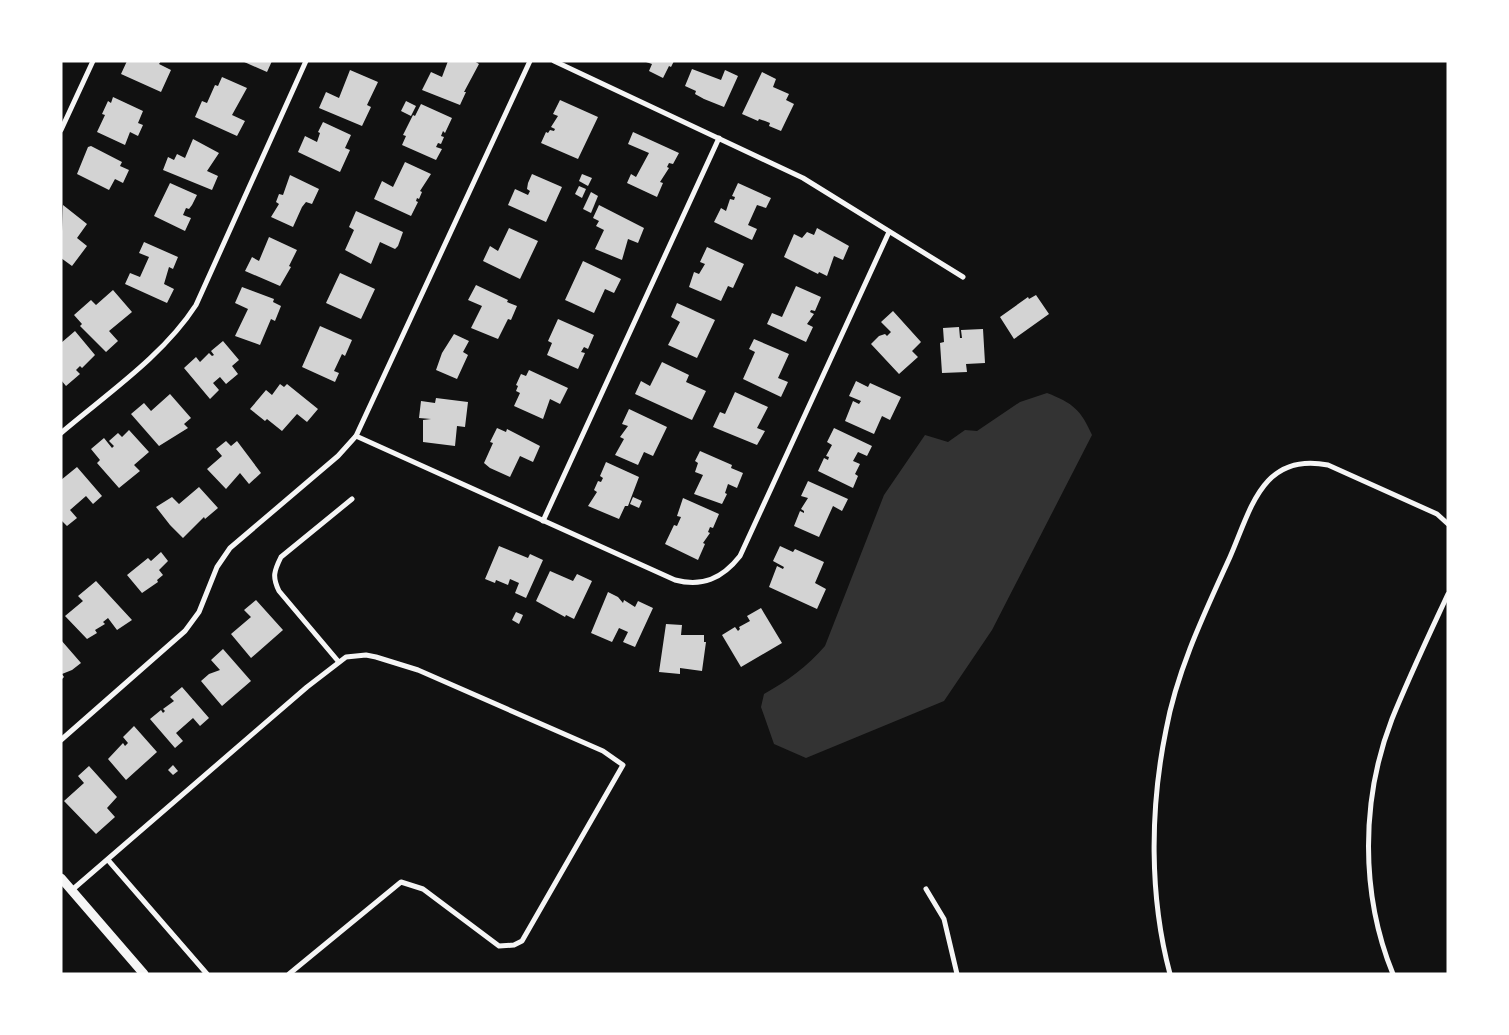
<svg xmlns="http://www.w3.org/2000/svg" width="1509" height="1035" viewBox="0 0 1509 1035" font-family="Inter,sans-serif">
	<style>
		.water { fill: #333 }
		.building { fill: #d3d3d3 }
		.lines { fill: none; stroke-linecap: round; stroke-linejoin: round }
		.minor { stroke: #f5f5f5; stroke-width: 5 }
		.tertiary { stroke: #f5f5f5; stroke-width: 9 }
	</style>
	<rect width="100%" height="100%" fill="#111"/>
	<path class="water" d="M1047,393C1073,403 1081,410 1092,435L992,630L944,701L806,758L774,744L761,707L764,694C787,681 807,667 825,646L884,495L925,435L948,442L965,430L977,431L1020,402Z"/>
	<g class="building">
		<path d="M127,61H161L159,64L171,70L161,92L121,74Z"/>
		<path d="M242,61H272L267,72Z"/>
		<path d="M448,61H474L479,64L464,92H466L460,105L422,90L431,72L442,77Z"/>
		<path d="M643,61H674L671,67L669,66L663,78L649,71L652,64Z"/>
		<path d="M692,69L721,80L725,70L738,76L724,107L704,99L695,94L696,91L685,86Z"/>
		<path d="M350,70L378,82L367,105L371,107L362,126L319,108L326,92L339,98Z"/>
		<path d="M762,72L776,79L773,87L789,94L786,100L794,104L781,131L769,126L770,123L765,121L759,119L758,121L742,114Z"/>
		<path d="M222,77L247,88L232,115L245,121L237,136L195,117L202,101L207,103L215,85L218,86Z"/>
		<path d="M113,97L143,111L138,123L143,125L138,136L130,132L125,145L97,132L105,115L102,114L108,101L111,103Z"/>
		<path d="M560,100L598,117L578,159L541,143L546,132L548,133L550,130L554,131L555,129L551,127L558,116L553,114Z"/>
		<path d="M406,101L416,106L411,116L401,111Z"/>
		<path d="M421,104L452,118L445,133L443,131L441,136L444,137L441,144L438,143L436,147L442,149L436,160L402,145L406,136L403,135L413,115L415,116Z"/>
		<path d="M323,122L351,135L345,148L350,150L340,172L298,152L305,136L317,142L320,133L318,132Z"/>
		<path d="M633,132L679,153L673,164L669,163L667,167L669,168L660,182L663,183L657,197L627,183L631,174L636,177L649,153L628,144Z"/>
		<path d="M193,139L219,153L207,171L218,176L212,190L163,170L168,157L174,160L177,154L185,158Z"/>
		<path d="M91,146L122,162L120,166L129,170L123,183L115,179L109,190L77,174L88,147Z"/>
		<path d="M405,162L431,174L420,191L422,192L419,199L417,198L416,201L418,202L411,216L374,199L382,181L393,187Z"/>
		<path d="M532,174L562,187L546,222L508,205L515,189L528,195L530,191L527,189L528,183Z"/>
		<path d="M582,174L592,178L588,186L579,181Z"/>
		<path d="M290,175L319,189L312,204L306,202L302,207L293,227L271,217L279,204L276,202L279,194L283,195Z"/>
		<path d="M170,183L197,195L192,205L189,209L186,208L183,215L191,218L185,231L154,216Z"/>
		<path d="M738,183L771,198L766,208L757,205L748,225L757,229L752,240L714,222L721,208L726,211L730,199L734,200L735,197L732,196Z"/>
		<path d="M579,186L586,189L582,198L575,194Z"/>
		<path d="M591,192L598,196L591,213L583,209Z"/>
		<path d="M63,205L87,224L77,238L87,246L72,266L61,258Z"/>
		<path d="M599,205L644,228L638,243L628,239L622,260L595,249L604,230L596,226L599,221L593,218Z"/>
		<path d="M356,211L403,232L398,246L395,249L380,242L371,264L345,250L354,230L349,227Z"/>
		<path d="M509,228L538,241L520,279L483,261L490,246L498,251Z"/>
		<path d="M817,228L849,246L843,260L834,256L827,276L819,272L818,274L784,257L794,234L802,238L807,232L814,235Z"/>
		<path d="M269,237L297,250L289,266L291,267L280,286L245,271L252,257L259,261Z"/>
		<path d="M144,242L178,257L173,269L169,267L164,284L174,289L167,303L125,284L130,273L140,277L149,257L139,253Z"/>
		<path d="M707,247L744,264L733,288L728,286L721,301L689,287L694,272L699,274L705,264L700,262Z"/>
		<path d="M583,261L621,279L614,293L605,289L594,313L565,300Z"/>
		<path d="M340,273L375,289L361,319L326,303Z"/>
		<path d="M476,285L508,300L507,302L517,306L511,320L508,319L498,339L471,328L482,306L468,300Z"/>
		<path d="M796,286L821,297L815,311L811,310L810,312L814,314L807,324L813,327L806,342L767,324L772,313L782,317Z"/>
		<path d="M242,287L274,299L273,302L281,306L275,321L271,319L260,345L235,336L248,309L235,303Z"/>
		<path d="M113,290L132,312L109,331L118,341L106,352L80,326L82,324L74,315L91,300L96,305Z"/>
		<path d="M1036,295L1049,314L1014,339L1000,317L1028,297L1029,299Z"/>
		<path d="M677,303L715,320L697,358L668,345L680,322L671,317Z"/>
		<path d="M893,311L921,342L912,351L918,357L899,374L871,344L879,336L885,334L887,336L891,332L881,322Z"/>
		<path d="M558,319L594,335L588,349L584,347L581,352L585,353L578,369L547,355L552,343L548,341Z"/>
		<path d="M320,326L352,340L345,356L342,354L334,371L339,373L335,382L302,367Z"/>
		<path d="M959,327L960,338H962L961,330L983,329L985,363L966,364L967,372L942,373L940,343L944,342L943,328Z"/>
		<path d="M75,331L95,355L82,368L80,366L76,370L80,374L66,386L61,380V343Z"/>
		<path d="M454,334L469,341L463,352L468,355L457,379L436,370L442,353Z"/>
		<path d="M754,339L789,354L778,378L788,382L781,397L743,379L755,352L749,349Z"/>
		<path d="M223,341L239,360L232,366L238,374L226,384L220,377L213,383L219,390L210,399L184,368L196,357L200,362L209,353L212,356L214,355L211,351Z"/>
		<path d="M662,362L689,375L686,382L706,391L692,420L635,394L641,381L650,386Z"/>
		<path d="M529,370L568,388L560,404L550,399L543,419L514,406L520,393L516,391L518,386L516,385L521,374L526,376Z"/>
		<path d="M856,381L868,387L870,383L901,397L890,420L882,416L874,434L845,421L853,401L859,404L861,401L849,396Z"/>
		<path d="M280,384L284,387L287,384L318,409L307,422L297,414L282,431L267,419L265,421L250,409L266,390L272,395Z"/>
		<path d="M735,392L768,407L757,428L765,431L757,445L713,427L720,412L725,414Z"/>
		<path d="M170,394L191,418L184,424L188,428L159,446L131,414L144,403L151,411Z"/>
		<path d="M436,398L468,402L465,427L457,426L455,446L423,442V420L431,419L419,418L421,401L435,403Z"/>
		<path d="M629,409L667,427L653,456L644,452L638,465L615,455L624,439L620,437L628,426L622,424Z"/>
		<path d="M497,428L506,432L507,429L540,446L533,462L520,456L510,477L490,468L484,463L493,443L490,442Z"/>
		<path d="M834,428L872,446L867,456L858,452L853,461L860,464L855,474L858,476L853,488L818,471L824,458L828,460L829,457L826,456L832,445L827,442Z"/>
		<path d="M129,430L149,452L134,465L140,471L119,488L97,463L100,460L91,449L104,438L112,448L114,446L109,441L118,433L122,437Z"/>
		<path d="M226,441L231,446L237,441L261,473L249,484L240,473L226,489L207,469L222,456L216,449Z"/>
		<path d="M700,451L732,465L731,468L743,473L737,488L728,484L725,493L727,494L722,504L694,494L703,475L695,472L698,463L695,461Z"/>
		<path d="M606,462L639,477L628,506H625L619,519L588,506L597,492L594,490L598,481L601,482L603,478L600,476Z"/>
		<path d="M77,467L102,496L93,504L86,496L70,510L77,518L67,526L61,520V480Z"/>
		<path d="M808,481L848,499L842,511L833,506L819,537L794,526L800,511L804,513V511L801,509L808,498L801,496Z"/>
		<path d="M199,487L218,508L205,519L204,517L183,538L170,525L156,507L172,497L179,504Z"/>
		<path d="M633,497L642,501L639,508L630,504Z"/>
		<path d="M683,498L719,514L713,528L710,527L708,532L710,533L703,543L705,544L698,560L665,544L674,525L677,526L681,517L677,516Z"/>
		<path d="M499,546L528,558L530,554L543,560L526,598L515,593L519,583L510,579L508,585L496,580L495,583L485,579Z"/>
		<path d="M780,546L793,552L795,549L824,562L815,583L826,589L817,609L769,587L777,566L783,569L784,567L773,561Z"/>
		<path d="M161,552L168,561L159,570L163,575L157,580L158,582L142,593L127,575L148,558L151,561Z"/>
		<path d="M550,571L573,581L577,574L592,581L574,619L566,615L565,617L536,601Z"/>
		<path d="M96,581L132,620L117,630L108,618L103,622L105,624L95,630L97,633L87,639L65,616L83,601L78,596Z"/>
		<path d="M608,592L618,597L623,603L624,600L635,607L638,601L653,608L635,647L623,642L628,632L619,628L612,642L591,633Z"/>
		<path d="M256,600L283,630L251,658L231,634L251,617L244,610Z"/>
		<path d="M761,608L782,643L741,667L722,635L735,627L738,631L740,629L739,627L750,621L747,616Z"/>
		<path d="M516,612L523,615L519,624L512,620Z"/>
		<path d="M666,624L682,625L681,635H704V642H706L702,671L680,668V674L659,672Z"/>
		<path d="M61,640L81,663L72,670L62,674L64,677L61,680Z"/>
		<path d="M223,649L251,681L222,706L201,681L209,674L220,670L211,660Z"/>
		<path d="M182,687L209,718L200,726L193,718L176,733L183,741L175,748L150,719L161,710L163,713L165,711L163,709L174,701L170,697Z"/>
		<path d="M134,726L157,752L126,780L108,759L123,743L125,746L128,743L123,737Z"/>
		<path d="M173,765L178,771L173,775L168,770Z"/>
		<path d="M89,766L117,797L107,808L115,817L96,834L64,801L84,783L78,776Z"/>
	</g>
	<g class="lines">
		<g class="minor">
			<path d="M554,61L803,178L963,277"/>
			<path d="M61,130L93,61"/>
			<path d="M61,433C108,393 163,356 196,305L306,61"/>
			<path d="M356,436L675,580C702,587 722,579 740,556L889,232"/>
			<path d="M543,521L719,138"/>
			<path d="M338,661L279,591C272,577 274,571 281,557L352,499"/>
			<path d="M61,740L185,631L199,612L217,567L230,548L338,456L356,436L530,61"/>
			<path d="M108,860L207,974"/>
			<path d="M926,889L944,919L957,974"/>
			<path d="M72,890L307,687L346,657L366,655L376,657L418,670L603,751L623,765L522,941L514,945L499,946L423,889L401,882L289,974"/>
			<path d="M1170,974C1149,896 1150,808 1166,730C1177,670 1205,612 1230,557C1251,509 1262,452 1328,465L1437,514L1448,524"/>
			<path d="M1393,974C1360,893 1361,799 1392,719C1409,677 1429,635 1448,594"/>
		</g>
		<path class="tertiary" d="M61,878L144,974"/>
	</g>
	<rect width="1509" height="1035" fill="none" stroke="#ffffff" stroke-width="125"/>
</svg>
